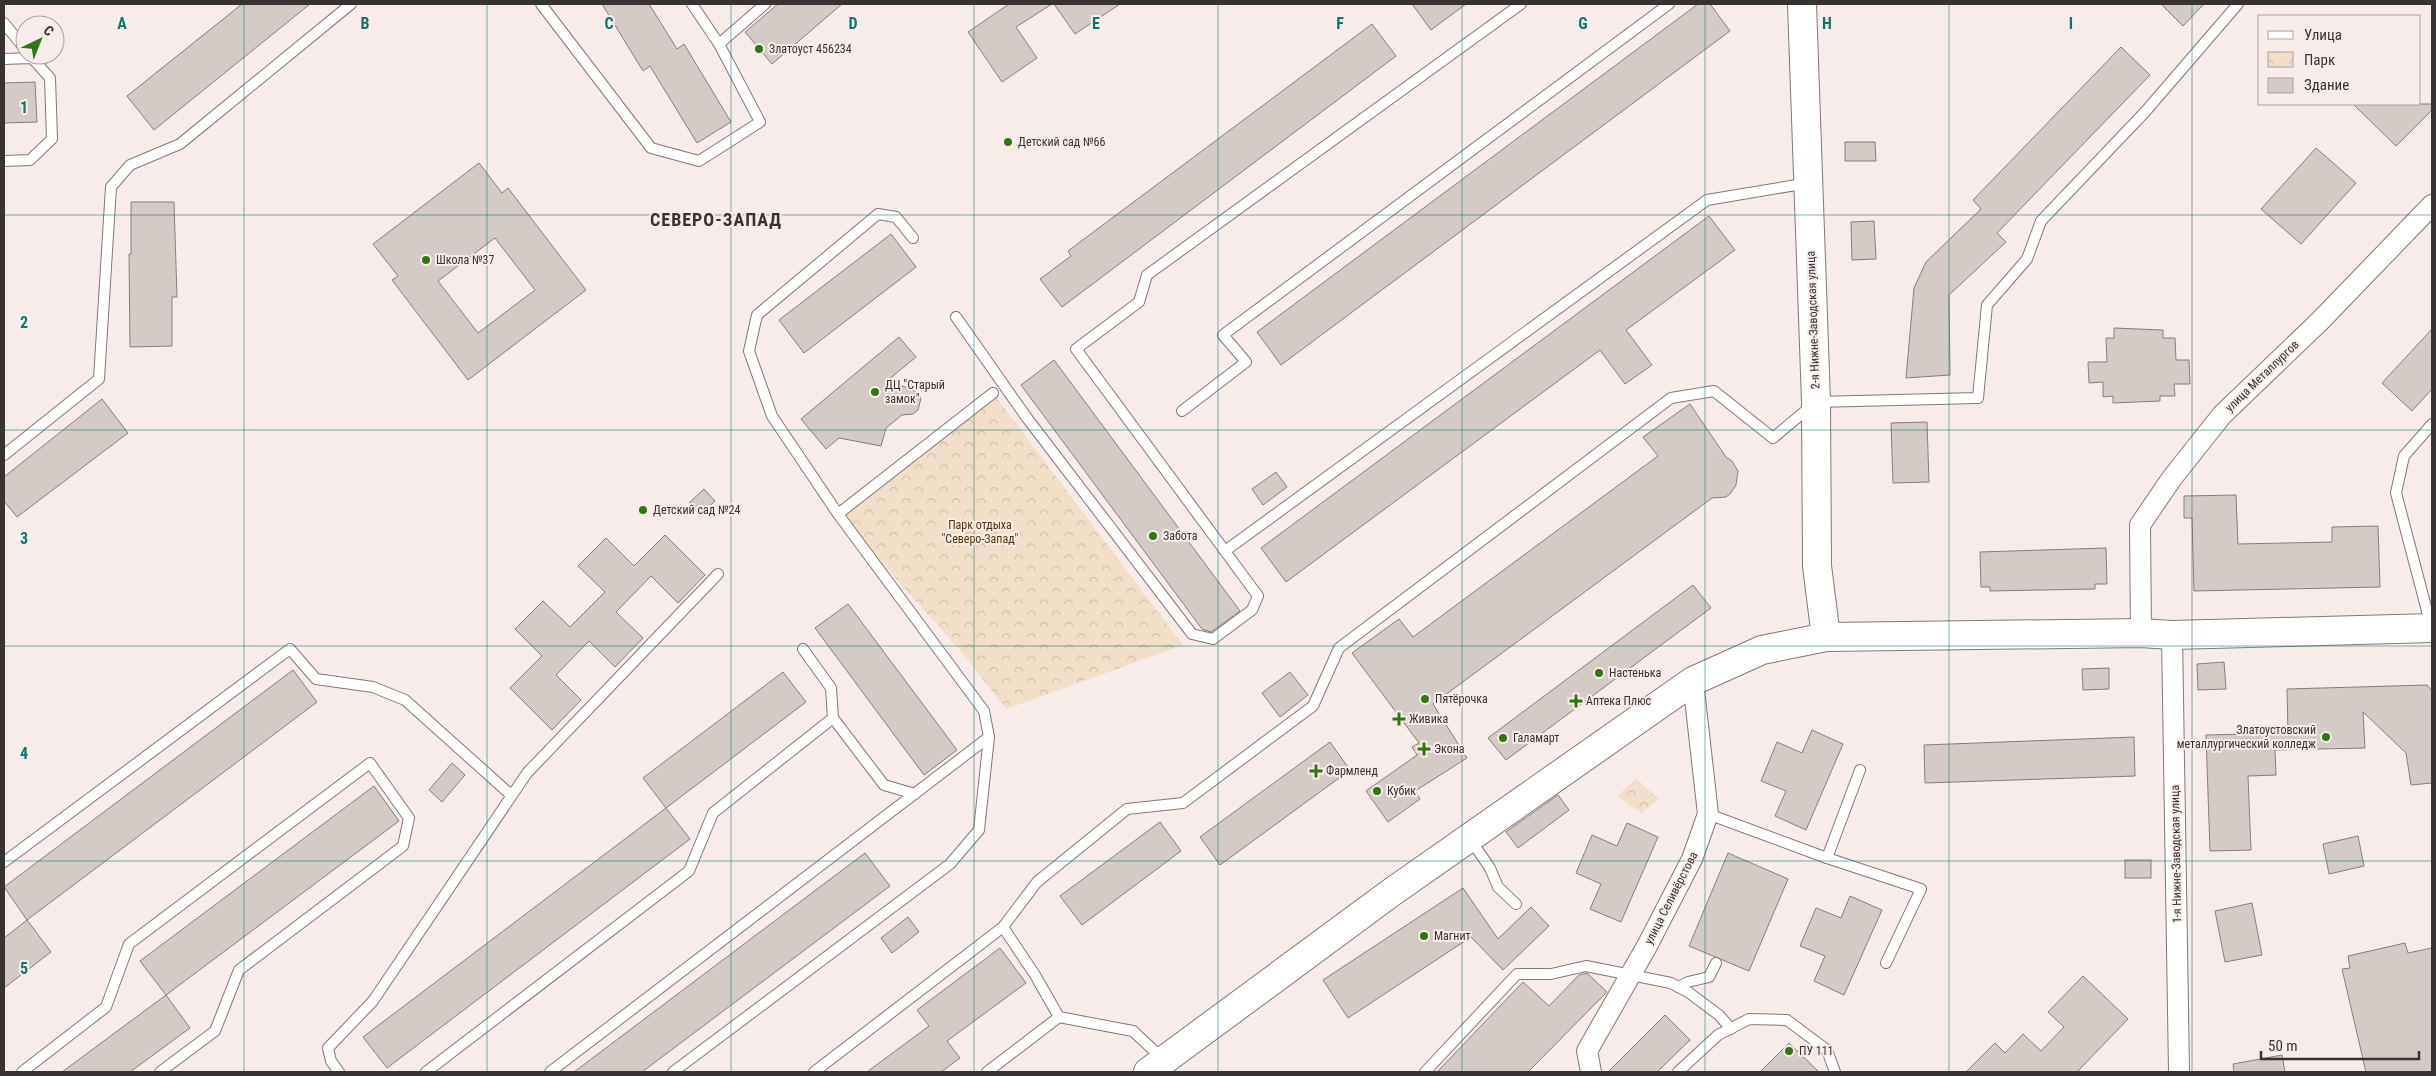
<svg xmlns="http://www.w3.org/2000/svg" width="2436" height="1076" viewBox="0 0 2436 1076" font-family="'Roboto Condensed',sans-serif">
	<style>
		.park { fill: url(#park-crowns) }
		.building { fill: #d5cbc6; stroke: #887f7a; fill-rule: evenodd }
		.lines { fill: none; stroke-linecap: round; stroke-linejoin: round }
		.lane-casing { stroke: #827876; stroke-width: 12 }
		.street-casing { stroke: #827876; stroke-width: 22 }
		.secondary-casing { stroke: #827876; stroke-width: 30 }
		.lane { stroke: #fff; stroke-width: 10 }
		.street { stroke: #fff; stroke-width: 20 }
		.secondary { stroke: #fff; stroke-width: 28 }
		.grid { fill: none; stroke: #0f766e; stroke-width: 1; stroke-opacity: 0.55 }
		.poi-dot { fill: #337514; stroke: #f8eceb; stroke-width: 2 }
		.labels { text-anchor: middle; stroke-width: 4; stroke-linejoin: round; paint-order: stroke }
		.poi-label { font-size: 12px; fill: #383333; stroke: #f8eceb; text-anchor: start }
		.street-label { font-size: 12px; fill: #383333; stroke: #f8eceb }
		.park-label { font-size: 12px; fill: #533404; stroke: #f8eceb }
		.district-label { font-size: 18px; font-weight: bold; letter-spacing: 1px; fill: #383333; stroke: #f8eceb }
		.grid-label { font-size: 16px; text-anchor: middle; font-weight: bold; fill: #0f766e; stroke: #f8eceb; stroke-width: 4; stroke-linejoin: round; paint-order: stroke }
	</style>
	<defs>
		<pattern id="park-crowns" width="20" height="18" patternUnits="userSpaceOnUse" patternTransform="scale(1.25)"><rect width="20" height="18" fill="#f1dfc9"/><path d="M2 6a3 3 0 1 1 6 0M12 15a3 3 0 1 1 6 0" fill="none" stroke="#cfc0ad"/></pattern>
	</defs>
	<rect width="100%" height="100%" fill="#f8eceb"/>
	<g class="park">
		<path d="M993,393L1183,645L1006,709L958,648L838,514Z"/>
		<path d="M1636,779L1659,799L1642,813L1617,796Z"/>
	</g>
	<g class="building">
		<path d="M242,4H310L154,130L127,96Z"/>
		<path d="M602,4H649L677,49L684,44L731,122L697,143L650,66L643,71Z"/>
		<path d="M778,4H842L772,64L745,32Z"/>
		<path d="M1009,4H1052L1016,27L1037,58L1002,82L968,32Z"/>
		<path d="M1054,4H1120L1075,34Z"/>
		<path d="M1412,4H1466L1431,30Z"/>
		<path d="M1698,4H1710L1730,31L1281,365L1257,332Z"/>
		<path d="M2161,4H2204L2183,26Z"/>
		<path d="M1372,24L1396,56L1062,307L1040,279L1071,256L1068,251Z"/>
		<path d="M2121,47L2150,75L1997,233L2006,242L1949,295L1950,375L1906,378L1914,288L1926,262L1981,209L1973,200Z"/>
		<path d="M35,82L37,122L4,123V83Z"/>
		<path d="M2353,104H2432V110L2396,146Z"/>
		<path d="M1845,142H1875L1876,161H1845Z"/>
		<path d="M2316,148L2356,183L2301,244L2261,209Z"/>
		<path d="M479,163L502,193L508,188L586,290L468,380L392,280L398,276L373,244ZM495,238L535,290L478,333L438,281Z"/>
		<path d="M131,202H174L177,297H172V346L130,347L129,254H131Z"/>
		<path d="M1709,216L1735,250L1626,330L1652,365L1625,384L1600,350L1286,582L1261,548Z"/>
		<path d="M1874,221L1876,259L1852,260L1851,222Z"/>
		<path d="M891,234L916,267L804,353L779,320Z"/>
		<path d="M2114,328L2163,330V338H2175L2176,360H2189L2190,384H2174L2175,396H2160V401L2113,403V396L2103,397V382L2089,383L2088,362H2107L2106,338H2114Z"/>
		<path d="M2432,329V389L2412,411L2382,383Z"/>
		<path d="M899,337L916,357L888,380L917,392L921,398L918,410L913,414L902,415L886,428L881,446L839,438L826,449L801,419Z"/>
		<path d="M1054,360L1240,611L1211,632L1202,629L1021,385Z"/>
		<path d="M102,399L128,433L17,517L4,501V477Z"/>
		<path d="M1690,404L1726,457L1732,461L1738,471L1736,485L1730,494L1726,497L1712,498L1433,704L1467,758L1415,791L1420,799L1388,822L1366,791L1417,755L1412,747L1419,743L1352,653L1399,619L1413,637L1658,456L1643,437Z"/>
		<path d="M1927,422L1929,482L1893,483L1891,423Z"/>
		<path d="M1276,472L1287,487L1263,505L1252,489Z"/>
		<path d="M704,489L715,501L700,515L689,503Z"/>
		<path d="M2236,495L2238,544L2332,542V527L2378,526L2380,587L2194,591L2192,518H2184V496Z"/>
		<path d="M665,535L705,575L678,603L651,576L616,612L643,638L615,667L589,641L556,675L581,700L552,730L510,688L542,656L515,629L543,601L570,627L605,592L578,566L606,538L634,566Z"/>
		<path d="M2106,548L2107,584H2095V589L1990,591V587H1981L1980,552Z"/>
		<path d="M1693,585L1711,608L1506,760L1488,738Z"/>
		<path d="M848,604L957,750L924,775L815,628Z"/>
		<path d="M2224,662L2226,689L2198,690L2197,664Z"/>
		<path d="M2109,668V689L2083,690L2082,669Z"/>
		<path d="M293,670L317,702L27,920L4,887Z"/>
		<path d="M783,672L806,702L666,808L643,778Z"/>
		<path d="M1290,672L1308,695L1280,717L1262,693Z"/>
		<path d="M2427,685L2432,691V783L2411,785L2406,753L2363,712L2365,748L2275,750L2276,775L2248,776L2251,850L2210,851L2206,735L2288,733L2287,689Z"/>
		<path d="M1812,730L1843,744L1806,830L1775,816L1786,791L1761,781L1777,742L1802,753Z"/>
		<path d="M2134,737L2135,776L1925,783L1924,745Z"/>
		<path d="M1330,742L1350,770L1220,865L1200,837Z"/>
		<path d="M452,763L465,775L442,802L429,790Z"/>
		<path d="M374,786L399,821L166,995L140,961Z"/>
		<path d="M1558,795L1569,810L1518,848L1506,832Z"/>
		<path d="M666,808L690,839L387,1068L363,1037Z"/>
		<path d="M1160,822L1181,851L1082,925L1060,896Z"/>
		<path d="M1627,823L1658,837L1621,922L1590,909L1601,884L1576,873L1592,835L1617,846Z"/>
		<path d="M2358,836L2364,866L2329,874L2323,844Z"/>
		<path d="M865,853L890,886L642,1072H574Z"/>
		<path d="M1728,853L1788,879L1749,971L1689,946Z"/>
		<rect x="2125" y="860" width="26" height="18"/>
		<path d="M1463,888L1498,939L1531,907L1549,926L1503,970L1471,937L1348,1018L1323,980Z"/>
		<path d="M1850,896L1882,910L1844,995L1814,981L1825,956L1800,946L1816,908L1841,918Z"/>
		<path d="M2252,903L2262,955L2225,962L2215,911Z"/>
		<path d="M908,917L919,932L892,953L881,938Z"/>
		<path d="M27,920L51,952L4,988V938Z"/>
		<path d="M2405,943L2408,953L2432,948V1072H2366L2342,969L2350,968L2348,956Z"/>
		<path d="M1000,948L1026,983L947,1041L960,1058L941,1072H867L929,1026L917,1010Z"/>
		<path d="M1587,973L1607,992L1528,1072H1437L1523,982L1549,1006L1579,975Z"/>
		<path d="M2083,976L2128,1019L2077,1072H1966L1995,1043L2005,1053L2023,1034L2041,1051L2064,1027L2048,1012Z"/>
		<path d="M166,995L190,1028L130,1072H62Z"/>
		<path d="M1665,1015L1690,1040L1657,1072H1608Z"/>
		<path d="M1789,1043L1819,1072H1760Z"/>
		<path d="M2282,1055L2285,1072H2234L2233,1064Z"/>
	</g>
	<g class="lines">
		<g class="lane-casing">
			<g id="lane">
				<path d="M541,4L651,148L699,161L760,122L719,44L692,4"/>
				<path d="M4,23L25,49"/>
				<path d="M719,44L765,4"/>
				<path d="M4,59L32,58L50,78L52,139L30,160L4,161"/>
				<path d="M956,317L1027,418L1192,634L1213,639L1252,610L1258,596L1076,349L1139,302L1147,275L1521,4"/>
				<path d="M1182,411L1246,362L1223,335L1669,4"/>
				<path d="M4,455L99,379L111,187L130,165L180,144L351,4"/>
				<path d="M838,514L993,393"/>
				<path d="M1225,551L1707,200L1808,183"/>
				<path d="M2431,626L2396,493L2404,456L2432,424"/>
				<path d="M833,718L884,785L915,794"/>
				<path d="M1708,814L1827,858L1860,770"/>
				<path d="M1470,839L1490,868L1498,887L1516,904"/>
				<path d="M1827,858L1921,889L1886,963"/>
				<path d="M4,862L290,649L316,679L373,687L405,700L511,795"/>
				<path d="M1003,927L1035,975L1059,1017L1133,1031L1164,1060"/>
				<path d="M1678,987L1688,982L1709,977L1716,963"/>
				<path d="M22,1072L106,1007L129,944L370,763L409,818L403,846L239,970L215,1031L160,1072"/>
				<path d="M339,1072L331,1061L328,1048L373,1001L527,773L718,574"/>
				<path d="M426,1072L689,871L713,813L833,718L831,688L803,649"/>
				<path d="M550,1072L989,737"/>
				<path d="M673,1072L950,864L979,830L989,737L984,711L838,514L772,416L749,351L757,315L878,214L896,217L913,238"/>
				<path d="M814,1072L1003,927L1037,882L1127,809L1183,803L1313,706L1339,648L1671,398L1714,391L1773,438L1816,402L1978,398L1987,305L2027,259L2041,221L2145,112L2238,4"/>
				<path d="M987,1072L1059,1017"/>
				<path d="M1425,1072L1517,974H1551L1586,966L1671,983L1688,992L1719,1015L1731,1029"/>
				<path d="M1678,1072L1718,1035L1749,1019L1787,1020L1827,1050L1835,1072"/>
			</g>
		</g>
		<g class="street-casing">
			<g id="street">
				<path d="M2141,633L2140,525L2172,478L2222,415L2320,321L2432,205"/>
				<path d="M2172,635L2179,1072"/>
				<path d="M1591,1072L1587,1051L1647,946L1692,859L1708,814L1693,681"/>
			</g>
		</g>
		<g class="secondary-casing">
			<g id="secondary">
				<path d="M1802,4L1816,402L1817,566L1826,637"/>
				<path d="M1148,1072L1392,892L1693,681L1762,650L1826,637L2141,633L2172,635L2432,628"/>
			</g>
		</g>
		<use href="#lane" class="lane"/>
		<use href="#street" class="street"/>
		<use href="#secondary" class="secondary"/>
	</g>
	<path class="grid" d="M244,4V1072M487,4V1072M731,4V1072M974,4V1072M1218,4V1072M1462,4V1072M1705,4V1072M1949,4V1072M2192,4V1072M4,215H2432M4,430H2432M4,646H2432M4,861H2432"/>
	<g class="poi-dot">
		<circle cx="759" cy="49" r="5"/>
		<circle cx="1008" cy="142" r="5"/>
		<circle cx="426" cy="260" r="5"/>
		<circle cx="875" cy="392" r="5"/>
		<circle cx="643" cy="510" r="5"/>
		<circle cx="1153" cy="536" r="5"/>
		<circle cx="1599" cy="673" r="5"/>
		<circle cx="1425" cy="699" r="5"/>
		<path d="M1573.5 693.5h5v5h5v5h-5v5h-5v-5h-5v-5h5z"/>
		<path d="M1396.5 711.5h5v5h5v5h-5v5h-5v-5h-5v-5h5z"/>
		<circle cx="2326" cy="737" r="5"/>
		<circle cx="1503" cy="738" r="5"/>
		<path d="M1421.5 741.5h5v5h5v5h-5v5h-5v-5h-5v-5h5z"/>
		<path d="M1313.5 763.5h5v5h5v5h-5v5h-5v-5h-5v-5h5z"/>
		<circle cx="1377" cy="791" r="5"/>
		<circle cx="1424" cy="936" r="5"/>
		<circle cx="1789" cy="1051" r="5"/>
	</g>
	<g class="labels">
		<g class="poi-label">
			<text x="769" y="53">Златоуст 456234</text>
			<text x="1018" y="146">Детский сад №66</text>
			<text x="436" y="264">Школа №37</text>
			<text x="885" y="389">ДЦ "Старый<tspan x="885" dy="14">замок"</tspan></text>
			<text x="653" y="514">Детский сад №24</text>
			<text x="1163" y="540">Забота</text>
			<text x="1609" y="677">Настенька</text>
			<text x="1435" y="703">Пятёрочка</text>
			<text x="1586" y="705">Аптека Плюс</text>
			<text x="1409" y="723">Живика</text>
			<text x="2316" y="734" text-anchor="end">Златоустовский<tspan x="2316" dy="14">металлургический колледж</tspan></text>
			<text x="1513" y="742">Галамарт</text>
			<text x="1434" y="753">Экона</text>
			<text x="1326" y="775">Фармленд</text>
			<text x="1387" y="795">Кубик</text>
			<text x="1434" y="940">Магнит</text>
			<text x="1799" y="1055">ПУ 111</text>
		</g>
		<g class="street-label">
			<text transform="translate(1813 320) rotate(-92)" y="4">2-я Нижне-Заводская улица</text>
			<text transform="translate(2262 376) rotate(-44)" y="4">улица Металлургов</text>
			<text transform="translate(2176 854) rotate(-91)" y="4">1-я Нижне-Заводская улица</text>
			<text transform="translate(1671 898) rotate(-63)" y="4">улица Селивёрстова</text>
		</g>
		<g class="park-label">
			<text x="980" y="529">Парк отдыха<tspan x="980" dy="14">"Северо-Запад"</tspan></text>
		</g>
		<g class="district-label">
			<text x="716" y="226">СЕВЕРО-ЗАПАД</text>
		</g>
	</g>
	<g class="grid-label">
		<text x="122" y="29">A</text>
		<text x="365" y="29">B</text>
		<text x="609" y="29">C</text>
		<text x="853" y="29">D</text>
		<text x="1096" y="29">E</text>
		<text x="1340" y="29">F</text>
		<text x="1583" y="29">G</text>
		<text x="1827" y="29">H</text>
		<text x="2071" y="29">I</text>
		<text x="24" y="113">1</text>
		<text x="24" y="328">2</text>
		<text x="24" y="544">3</text>
		<text x="24" y="759">4</text>
		<text x="24" y="974">5</text>
	</g>
	<rect width="2436" height="1076" fill="none" stroke="#383333" stroke-width="10"/>
	<rect x="2258" y="15" width="162" height="90" fill="#f8eceb" stroke="#aba2a1"/>
	<rect x="2268" y="31" width="25" height="8" fill="#ffffff" stroke="#aba2a1"/>
	<text x="2304" y="40" font-size="15" fill="#383333">Улица</text>
	<rect x="2268" y="52" width="25" height="15" fill="url(#park-crowns)" stroke="#aba2a1"/>
	<text x="2304" y="65" font-size="15" fill="#383333">Парк</text>
	<rect x="2268" y="78" width="25" height="15" fill="#d5cbc6" stroke="#aba2a1"/>
	<text x="2304" y="90" font-size="15" fill="#383333">Здание</text>
	<g transform="translate(40 40) rotate(43)"><circle r="24" fill="#f8eceb" stroke="#aba2a1"/>
	<path d="M0-4L9 19L0 12L-9 19Z" fill="#337514"/>
	<text y="-8" font-size="14" font-weight="bold" text-anchor="middle" fill="#383333">С</text>
	</g>
	<path d="M2261 1051v8h158v-8" fill="none" stroke="#383333" stroke-width="2.5"/>
	<text x="2268" y="1051" font-size="15" fill="#383333" stroke="#f8eceb" stroke-width="4" paint-order="stroke">50 m</text>
</svg>
